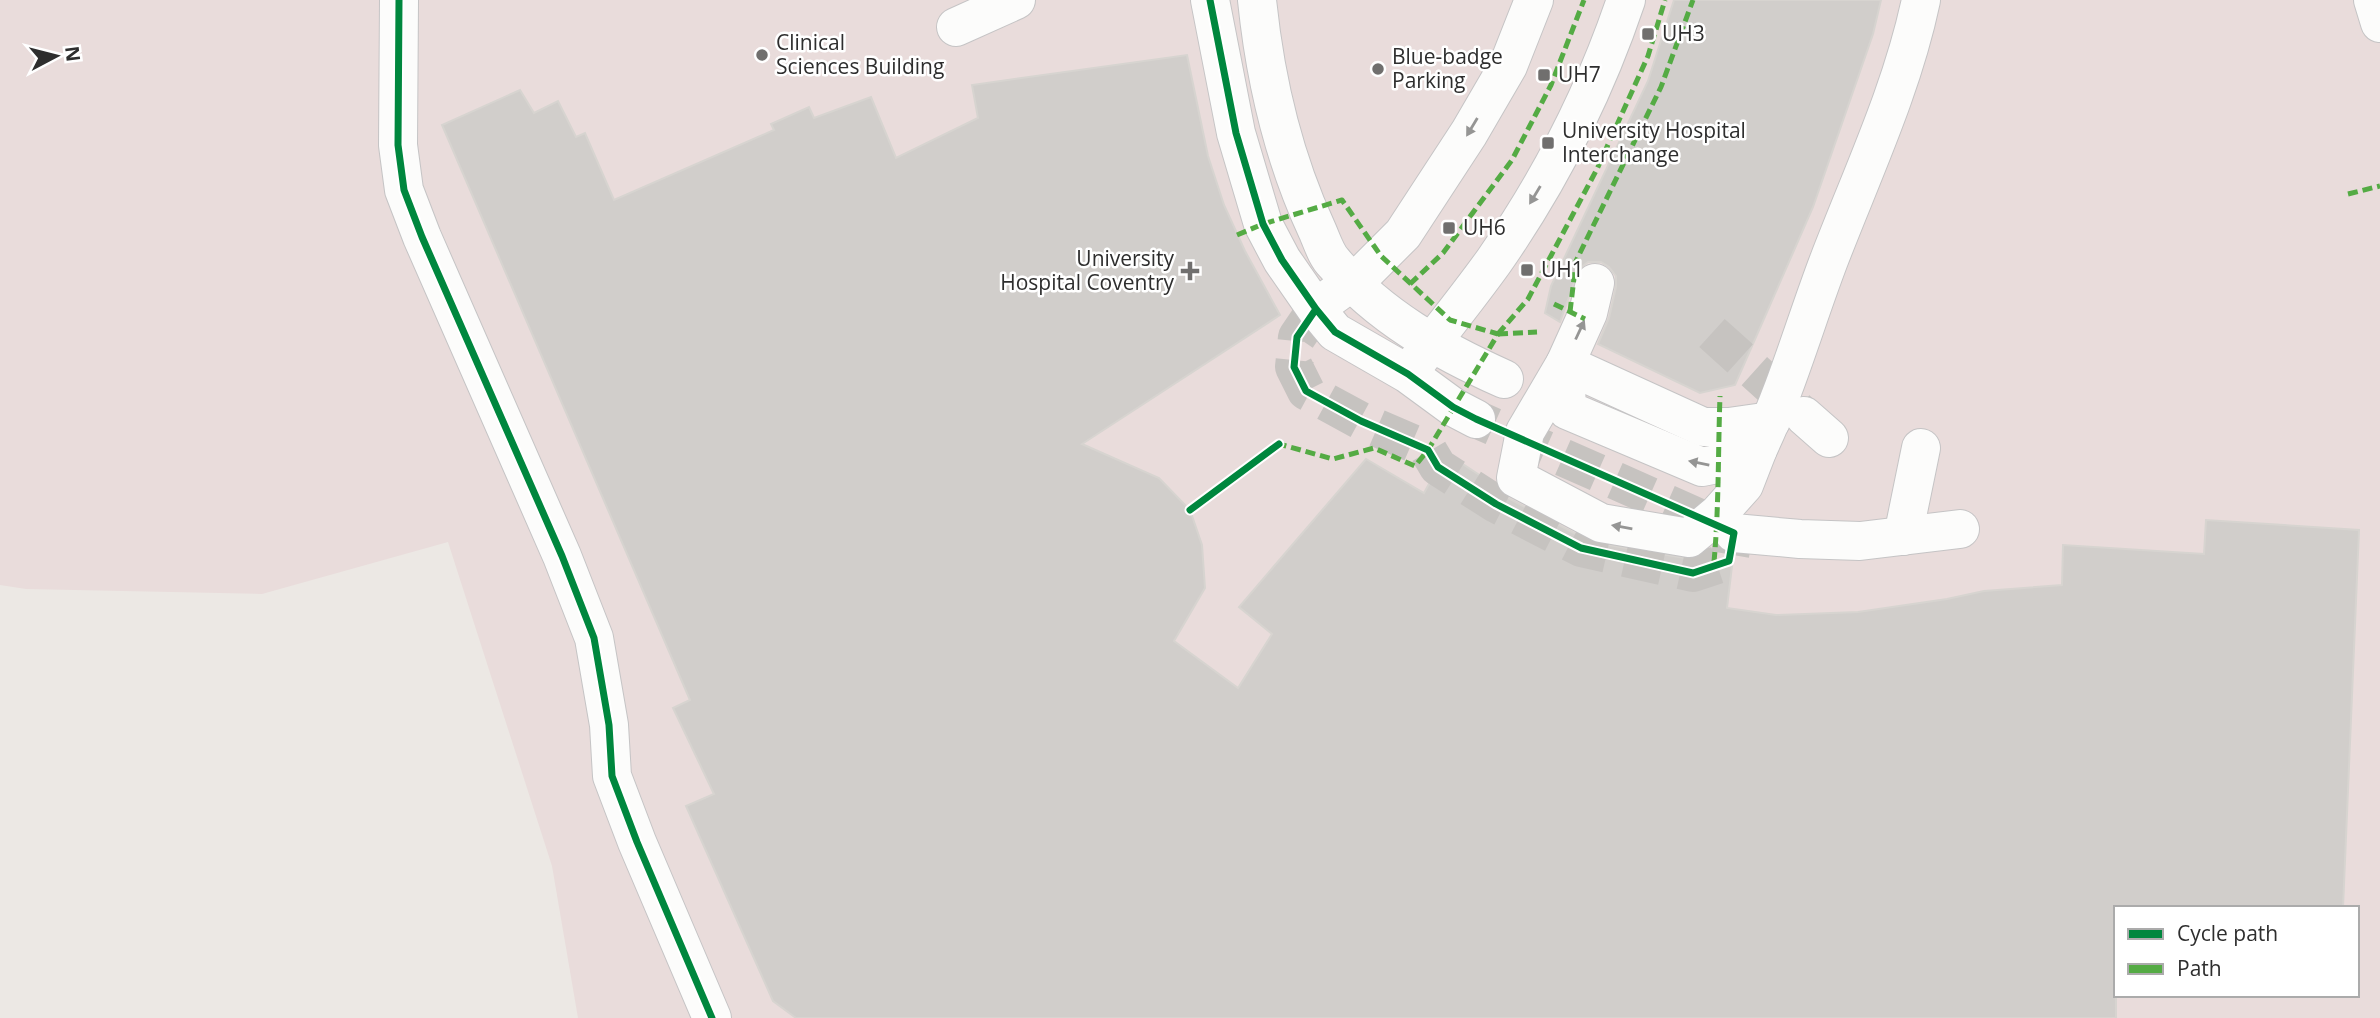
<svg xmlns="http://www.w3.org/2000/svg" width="2380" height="1018" viewBox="0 0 2380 1018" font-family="'Open Sans',sans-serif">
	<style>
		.medical { fill: #e9dcdb; fill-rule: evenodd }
		.building { fill: #d1cecb; stroke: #d7d4d0; stroke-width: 2 }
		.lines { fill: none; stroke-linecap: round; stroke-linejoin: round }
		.minor-tunnel { stroke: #c6c3c0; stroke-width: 38; stroke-dasharray: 38 19; stroke-linecap: butt }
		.minor-casing { stroke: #c5c4c5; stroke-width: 40 }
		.minor { stroke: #fcfcfb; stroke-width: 38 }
		.quiet { stroke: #54ab44; stroke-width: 5; stroke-dasharray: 10 5; stroke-linecap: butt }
		.cycleway-casing { stroke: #fff; stroke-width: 11 }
		.cycleway { stroke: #00873e; stroke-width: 7 }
		.oneway { fill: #959594 }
		.poi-dot { fill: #706f6e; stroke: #fff; stroke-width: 2.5 }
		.labels { text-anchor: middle; stroke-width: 5; stroke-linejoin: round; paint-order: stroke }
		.poi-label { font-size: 21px; fill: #2e2e2e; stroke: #fff; text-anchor: start }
	</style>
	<rect width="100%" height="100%" fill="#ece8e4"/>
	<path class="medical" d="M0,0H2380V1018H578L552,866L448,542L262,594L26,589L0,585ZM2116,908H2357V995H2116Z"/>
	<g class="building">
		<path d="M1674,0H1881L1873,34L1813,207L1735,385L1700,393L1598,344L1609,318L1616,287V276L1609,267L1601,262H1588L1579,269L1560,322L1545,313L1551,286L1648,81Z"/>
		<path d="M1187,55L1208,156L1224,205L1245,251L1280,315L1082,444L1159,478L1190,510L1202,545L1205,588L1174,641L1238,688L1272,634L1239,607L1366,459L1424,493L1446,453L1496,486L1506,497L1591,542L1732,566L1727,608L1776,615L1858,612L1947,599L1984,591L2062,585L2063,545L2204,554L2206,520L2359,530L2343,908H2116V1018H796L773,1001L686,806L714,794L673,708L690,700L442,125L520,90L534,113L558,101L576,137L585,133L614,200L774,130L771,124L809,107L814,118L871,97L896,158L978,118L972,85Z"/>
	</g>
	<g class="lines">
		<g class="minor-tunnel">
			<path d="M1316,309L1297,337L1294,367L1306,391L1361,421L1428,450L1438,467L1496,504L1581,548L1693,573L1729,561L1734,533L1476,419"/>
			<path d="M1712,333L1804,416"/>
		</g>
		<g class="minor-casing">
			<g id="minor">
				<path d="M399,0L398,145L404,190L422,237L562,556L594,638L609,725L612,776L637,842L712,1018"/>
				<path d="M1210,0L1236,133L1263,224L1282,260L1316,309L1335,332L1408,374L1453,407L1476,419"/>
				<path d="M1257,0C1265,78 1284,159 1317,230C1322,241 1326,255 1334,263C1379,316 1441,351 1504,379"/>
				<path d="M2373,0L2380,23"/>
				<path d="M956,27L1016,0"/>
				<path d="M1595,283L1588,313L1565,364L1567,410L1702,467L1717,464L1758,449C1787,388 1805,323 1829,260C1862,174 1902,90 1921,0"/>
				<path d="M1331,297L1365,272L1403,234L1469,133L1508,66L1534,0"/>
				<path d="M1416,363C1442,329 1469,296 1494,261C1549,182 1595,92 1626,0"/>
				<path d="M1804,416L1829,438"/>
				<path d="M1758,449L1744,485L1718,514L1689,538L1601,523L1516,478L1525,432L1565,364L1703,427H1729L1771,421"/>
				<path d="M1734,533L1800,539L1860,541L1960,529"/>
				<path d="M1903,536L1921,448"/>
			</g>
		</g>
		<use href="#minor" class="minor"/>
		<g class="quiet">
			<path d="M2348,194L2380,186"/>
			<path d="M1237,235L1263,224L1342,200L1381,256L1450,320L1498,334L1428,450L1415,466L1374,448L1333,459L1279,444"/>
			<path d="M1410,284L1443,253L1512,160L1551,85L1584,0"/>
			<path d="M1554,304L1585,319"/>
			<path d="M1570,312L1576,261L1661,87L1693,0"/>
			<path d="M1498,334L1528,299L1597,169L1648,56L1665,0"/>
			<path d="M1498,334L1537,332"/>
			<path d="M1714,562C1719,507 1718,451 1720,396"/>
		</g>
		<g class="cycleway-casing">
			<g id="cycleway">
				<path d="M399,0L398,145L404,190L422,237L562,556L594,638L609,725L612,776L637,842L712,1018"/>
				<path d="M1210,0L1236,133L1263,224L1282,260L1316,309L1335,332L1408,374L1453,407L1476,419L1734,533L1729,561L1693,573L1581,548L1496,504L1438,467L1428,450L1361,421L1306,391L1294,367L1297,337L1316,309"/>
				<path d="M1190,510L1279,444"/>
			</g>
		</g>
		<use href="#cycleway" class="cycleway"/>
	</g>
	<defs><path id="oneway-solid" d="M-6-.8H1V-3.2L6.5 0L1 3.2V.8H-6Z" transform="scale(1.75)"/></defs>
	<g class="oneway">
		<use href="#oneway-solid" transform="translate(1472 127) rotate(121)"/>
		<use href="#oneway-solid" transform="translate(1535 195) rotate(121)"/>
		<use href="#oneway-solid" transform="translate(1580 330) rotate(-65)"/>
		<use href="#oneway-solid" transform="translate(1699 463) rotate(-169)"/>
		<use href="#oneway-solid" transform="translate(1622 527) rotate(-170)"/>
	</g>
	<g class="poi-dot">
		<rect x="1641" y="27" width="14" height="14" rx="3.5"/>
		<circle cx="762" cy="55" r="7"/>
		<circle cx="1378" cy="69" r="7"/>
		<rect x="1537" y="68" width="14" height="14" rx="3.5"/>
		<rect x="1541" y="136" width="14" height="14" rx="3.5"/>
		<rect x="1442" y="221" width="14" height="14" rx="3.5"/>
		<rect x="1520" y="263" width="14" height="14" rx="3.5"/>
		<path d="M1186.5 260.5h7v7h7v7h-7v7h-7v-7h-7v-7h7z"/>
	</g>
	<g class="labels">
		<g class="poi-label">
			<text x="1662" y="41">UH3</text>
			<text x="776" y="50">Clinical<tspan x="776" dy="24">Sciences Building</tspan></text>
			<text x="1392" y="64">Blue-badge<tspan x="1392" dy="24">Parking</tspan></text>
			<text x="1558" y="82">UH7</text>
			<text x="1562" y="138">University Hospital<tspan x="1562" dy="24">Interchange</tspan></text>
			<text x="1463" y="235">UH6</text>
			<text x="1174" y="266" text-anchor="end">University<tspan x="1174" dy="24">Hospital Coventry</tspan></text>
			<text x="1541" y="277">UH1</text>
		</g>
	</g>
	<rect x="2114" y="906" width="245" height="91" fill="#ffffff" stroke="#ababab" stroke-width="2"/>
	<rect x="2128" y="929" width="35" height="10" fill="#00873e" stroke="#ababab" stroke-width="2"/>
	<text x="2177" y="941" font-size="21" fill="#2e2e2e">Cycle path</text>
	<rect x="2128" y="964" width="35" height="10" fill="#54ab44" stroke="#ababab" stroke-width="2"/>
	<text x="2177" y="976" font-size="21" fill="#2e2e2e">Path</text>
	<g transform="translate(56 56) rotate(83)" stroke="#ffffff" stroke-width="5" paint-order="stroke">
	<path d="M0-5L12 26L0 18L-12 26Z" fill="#2e2e2e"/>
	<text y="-10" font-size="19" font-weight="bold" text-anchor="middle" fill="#2e2e2e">N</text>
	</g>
</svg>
